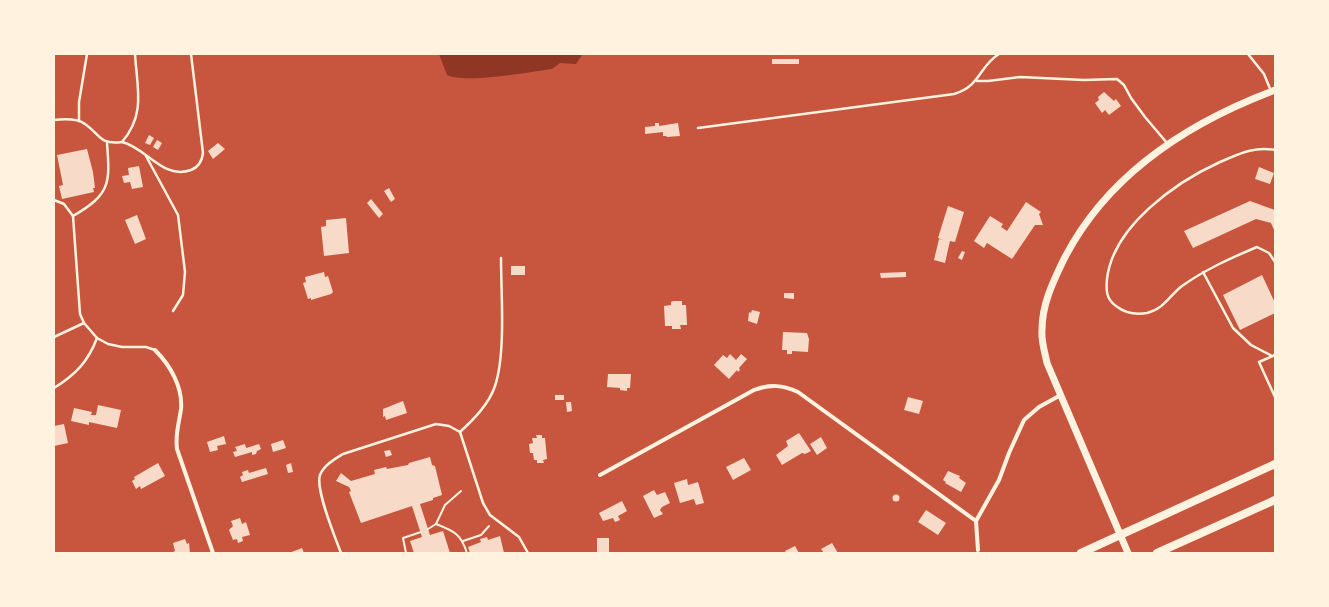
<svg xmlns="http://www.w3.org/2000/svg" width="1329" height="607" viewBox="0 0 1329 607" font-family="'IBM Plex Serif',serif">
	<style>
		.water { fill: #8f3625 }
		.building { fill: #f7dbc8 }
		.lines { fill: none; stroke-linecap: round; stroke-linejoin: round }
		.path { stroke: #fff3e0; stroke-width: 2 }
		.service { stroke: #fff3e0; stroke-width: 2.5 }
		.minor { stroke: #fff3e0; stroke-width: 4 }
		.tertiary { stroke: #fff3e0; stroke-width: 7 }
		.primary { stroke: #fff3e0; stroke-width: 8 }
	</style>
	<rect width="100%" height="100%" fill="#c8553d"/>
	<path class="water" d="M439,54H582V55L576,64L560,63L552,69C530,72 465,84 447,75Z"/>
	<g class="building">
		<rect x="772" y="59" width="27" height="5"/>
		<path d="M1104,92L1114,101L1116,99L1121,106L1109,115L1105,110L1102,113L1095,103L1099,100L1098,97Z"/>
		<path d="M655,123H659V126L678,123L680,136L667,137L666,136H663V132L645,134V127L655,126Z"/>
		<path d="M149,135L154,138L150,145L145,143Z"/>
		<path d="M157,140L162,143L158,150L153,147Z"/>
		<path d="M218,143L225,149L213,159L208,151Z"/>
		<path d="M87,149L93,172L95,188H93L94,192L62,199L59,186L63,185L57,155Z"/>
		<path d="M139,166L143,187L132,189L130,182L124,183L122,176L129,175L128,168Z"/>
		<path d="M1259,167L1274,173L1270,184L1255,179Z"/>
		<path d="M389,188L395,199L391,202L384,191Z"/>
		<path d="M371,199L383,214L379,218L367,203Z"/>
		<path d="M1250,201L1275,210V232L1271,223L1256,219L1193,248L1184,231Z"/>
		<path d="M1026,202L1041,212L1039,214L1043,225H1035L1012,259L987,243L984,248L974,241L990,216L1003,224L1001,227L1007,231Z"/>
		<path d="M948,206L964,212L955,242L950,241L945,263L934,260L939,239L943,240L938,238Z"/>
		<path d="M137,215L146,239L135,244L125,220Z"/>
		<path d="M346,218L349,253L324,256L321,227L326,226V220Z"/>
		<path d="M962,251L965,252L962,260L958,258Z"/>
		<rect x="511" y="266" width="14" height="9"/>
		<path d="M324,272L325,277L328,276L333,292L331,294L311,300V298L308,299L303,283L306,282L305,277Z"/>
		<path d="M906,272V277L881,278L880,273Z"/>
		<path d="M1262,275L1275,303V313L1240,330L1223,295Z"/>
		<path d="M784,293H794V299L784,298Z"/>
		<path d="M673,301H682V305H686L687,325H680L681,329H672V326H665L664,306L671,305V302Z"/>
		<path d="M752,310L760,312L757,324L748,321L749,312L751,313Z"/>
		<path d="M783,332L807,333L809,339L808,352L792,351V354H787V350H782Z"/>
		<path d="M730,354L736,360L741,354L747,359L739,368L740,370L738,372L737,370L729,379L714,365L723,355L727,358Z"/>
		<path d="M608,374H631L630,388H627V391L620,390V388L607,387Z"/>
		<rect x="555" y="395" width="9" height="5"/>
		<path d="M908,397L923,401L919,414L904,410Z"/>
		<path d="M403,401L407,413L386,420L385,416L383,417V409Z"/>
		<path d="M566,402H571L572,411L567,412Z"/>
		<path d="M98,405L121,410L117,428L89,422V425L71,421L74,408L92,412L91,415H96Z"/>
		<path d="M64,424L68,443L54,446V426Z"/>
		<path d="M799,433L811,451L805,454L802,453L782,465L776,455L788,446L786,441Z"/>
		<path d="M536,435H542V438H545L547,459L543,460L544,463H537V460H534L533,453H530L529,444L533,443L532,438H537Z"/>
		<path d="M224,436L226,444L217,446L218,450L210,452L207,442Z"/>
		<path d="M821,437L827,448L817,455L810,444Z"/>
		<path d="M283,440L286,448L273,452L271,444Z"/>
		<path d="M245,444L246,448L259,444L261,449L257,451L256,454L252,455V452L235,457L233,452L237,451L235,447Z"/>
		<path d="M390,450L392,455L386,457L384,451Z"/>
		<path d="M430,457L432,465L435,466L442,495L433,498V500L420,504L430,535L443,531L450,553H414L410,541L422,537L412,506L361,523L349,492L351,491L349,487L336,481L341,473L351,481L375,474L374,470L386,467L387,469L408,465L409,463Z"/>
		<path d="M744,458L751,470L733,480L726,467Z"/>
		<path d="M158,463L165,476L141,489L140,486L136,489L132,481L135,479L134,477Z"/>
		<path d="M291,463L293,472L288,473L286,465Z"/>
		<path d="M266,468L268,474L242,482L240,477L243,475L242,472L248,470L249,473Z"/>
		<path d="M948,471L960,476L959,478L966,483L961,492L945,483L946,482L943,480Z"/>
		<path d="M687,479L688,485L698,482L704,503L696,505L694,499L680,503L674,483Z"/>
		<path d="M654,490L657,495L665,492L670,503L662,507L660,510L663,514L654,518L643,496Z"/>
		<circle cx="896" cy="498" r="3.5"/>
		<path d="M622,501L627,511L618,516L620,520L615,522L613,518L603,521L599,513Z"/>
		<path d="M926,510L946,523L938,535L918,522Z"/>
		<path d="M240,518L242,524L246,522L250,535L242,537L243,541L238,543L237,539L233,540L229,530L233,526L231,521Z"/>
		<path d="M500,536L504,553H470L468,547L481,542L480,539L487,537L488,540Z"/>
		<rect x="597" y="538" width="12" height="15"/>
		<path d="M185,539L187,544L189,543L190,553H171L175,551L173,543Z"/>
		<path d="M832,543L838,553H824L821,549Z"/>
		<path d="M795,546L799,553H786L785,551Z"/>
		<path d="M302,548L304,553H289Z"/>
	</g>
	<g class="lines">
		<g class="path">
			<path d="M436,524C454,531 461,534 467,553"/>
			<path d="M428,529L436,524L445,505L461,491"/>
			<path d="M463,541L481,535L489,526"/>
			<path d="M406,553L403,538L421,532"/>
		</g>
		<g class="service">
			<path d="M135,54C137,88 146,114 122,142C147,148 163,180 191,170C199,167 202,161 203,153L191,54"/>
			<path d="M1248,54L1264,74L1271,91"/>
			<path d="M977,81H988L1020,77L1084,80L1117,79L1124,85L1131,98L1145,117L1167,143"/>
			<path d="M54,120C63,119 77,118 85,124C101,135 99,145 122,142"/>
			<path d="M79,121V102L87,54"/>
			<path d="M698,128L954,94C981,86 979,66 999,54"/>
			<path d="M1275,150C1254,146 1239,154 1220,162C1176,182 1113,226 1107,279C1106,290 1106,299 1116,306C1125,313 1136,315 1147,313C1164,309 1170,295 1182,286C1206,269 1231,258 1257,247L1269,253L1275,262"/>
			<path d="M146,156L178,215L185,272L183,295L173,311"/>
			<path d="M54,200L64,204L73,216L80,314L84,323L97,338L108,344L122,347H146L155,350"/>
			<path d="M73,216C111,194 110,183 107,143"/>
			<path d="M1203,272L1233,328L1251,345L1272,356"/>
			<path d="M54,337L84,323"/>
			<path d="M1275,355L1259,362L1275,397"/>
			<path d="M54,388C75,375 88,362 97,338"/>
			<path d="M460,432C474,419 489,404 495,386C506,353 501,293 501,258"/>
			<path d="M460,432L483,503L490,515L519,537L528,553"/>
			<path d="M341,553C335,537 315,489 320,475C324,465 335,459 343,454L436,424L449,426L460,432"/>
		</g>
		<g class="minor">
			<path d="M155,350C170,365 183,387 181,409C179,424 175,433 177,449L213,553"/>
			<path d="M600,475L754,390C770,384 783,385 798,392L976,521"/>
			<path d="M978,550L976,521L999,480L1009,453L1024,420L1039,407L1059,396"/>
		</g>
		<path class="tertiary" d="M1128,553L1047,363C1045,353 1041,341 1042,330C1042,305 1052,284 1063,261C1106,175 1187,123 1275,90"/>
		<g class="primary">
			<path d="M1081,553L1275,464"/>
			<path d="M1157,553L1275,500"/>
		</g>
	</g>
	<rect width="1329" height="607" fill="none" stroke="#fff3e0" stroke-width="110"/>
</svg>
